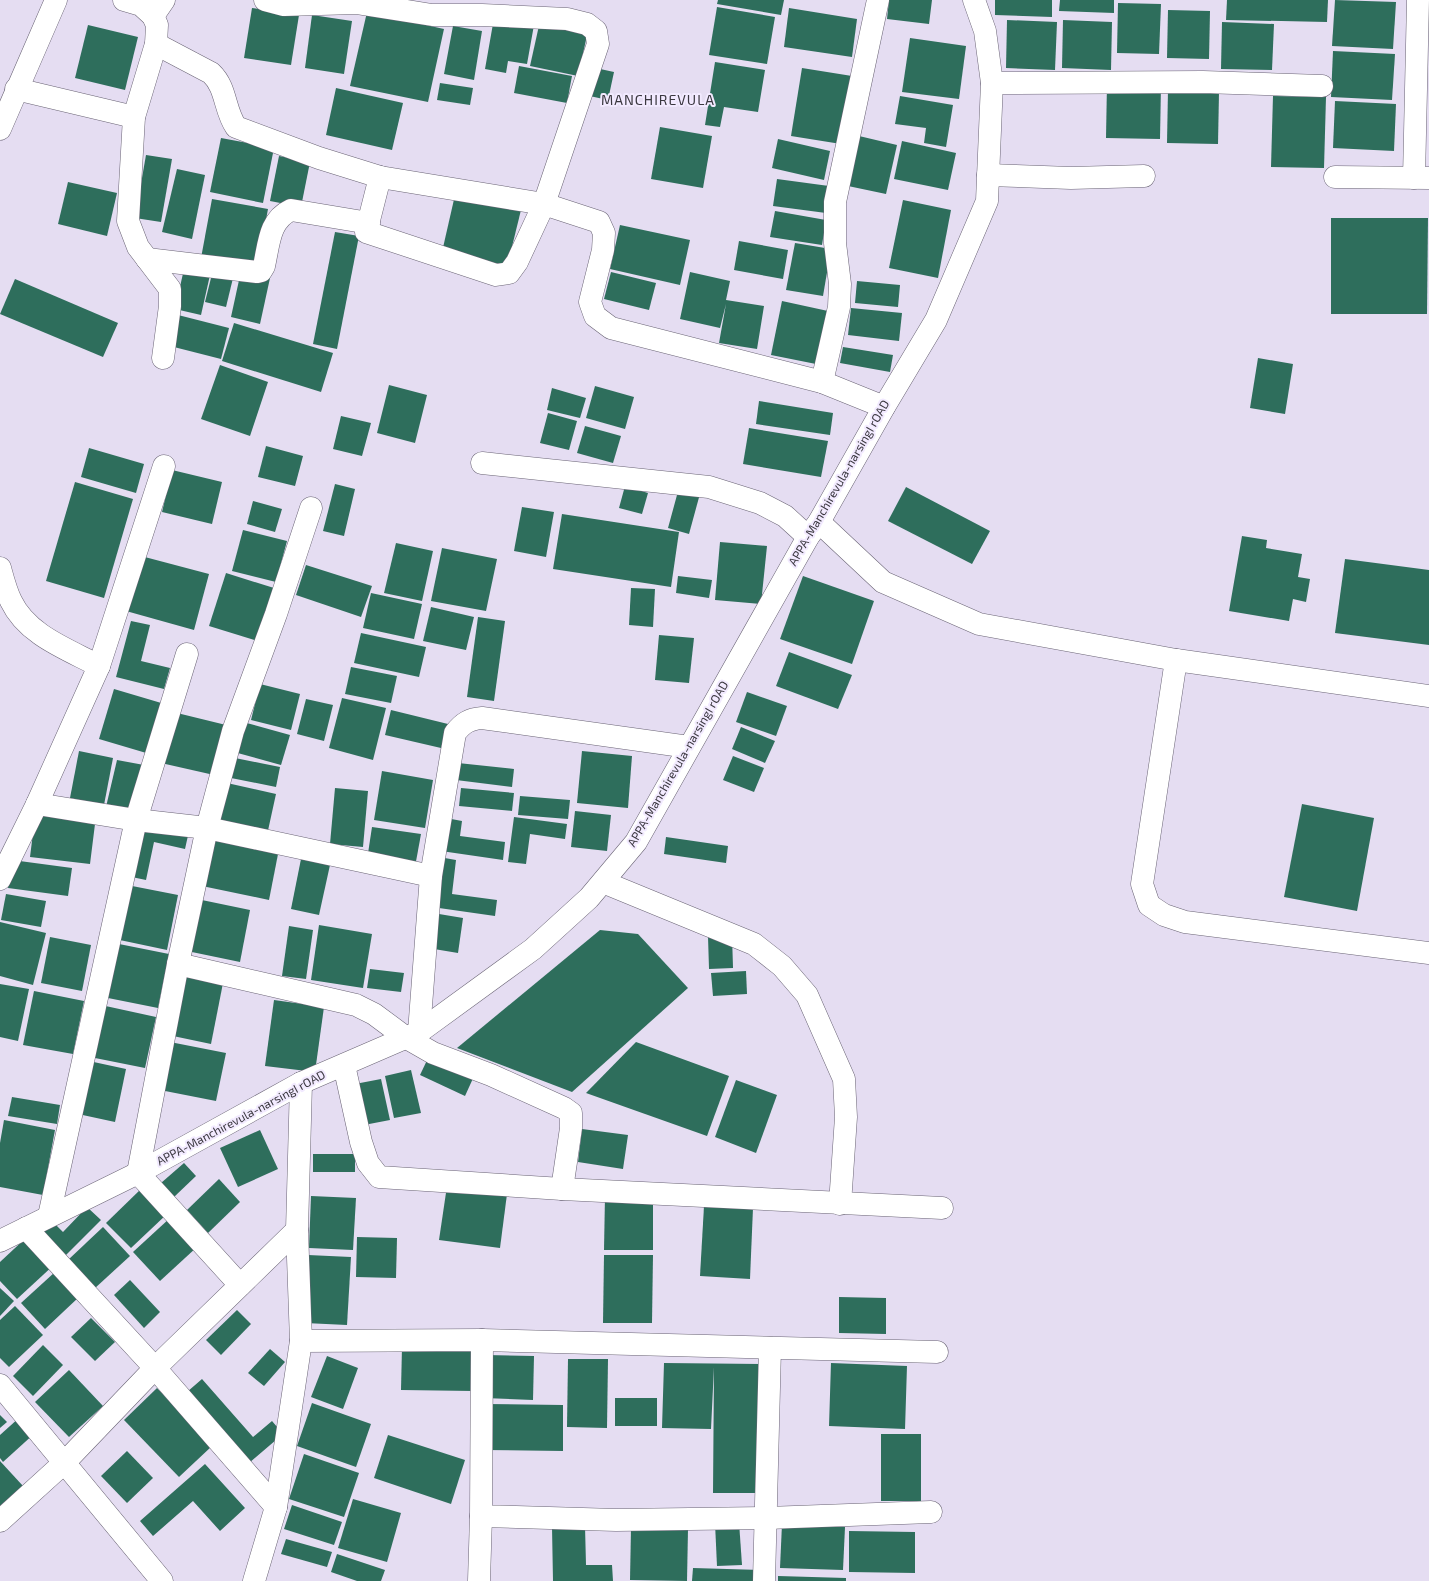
<svg xmlns="http://www.w3.org/2000/svg" width="1429" height="1581" viewBox="0 0 1429 1581" font-family="'Exo 2',sans-serif">
	<style>
		.building { fill: #2e6e5c }
		.lines { fill: none; stroke-linecap: round; stroke-linejoin: round }
		.minor-casing { stroke: #6a6475; stroke-width: 23 }
		.tertiary-casing { stroke: #6a6475; stroke-width: 23 }
		.minor { stroke: #fff; stroke-width: 22 }
		.tertiary { stroke: #fff; stroke-width: 22 }
		.labels { text-anchor: middle; stroke-width: 4; stroke-linejoin: round; paint-order: stroke }
		.street-label { font-size: 12px; fill: #3a373f; stroke: #f2eaff }
		.quarter-label { font-size: 14px; letter-spacing: 1px; fill: #3a373f; stroke: #f2eaff }
	</style>
	<rect width="100%" height="100%" fill="#e5ddf2"/>
	<g class="building">
		<path d="M718,0H784L781,15L717,4Z"/>
		<path d="M889,0H932L929,24L887,19Z"/>
		<path d="M995,0H1052V17L995,15Z"/>
		<path d="M1060,0H1114V13L1059,11Z"/>
		<path d="M1227,0H1328L1327,22L1226,20Z"/>
		<path d="M1335,0L1396,2L1393,49L1332,46Z"/>
		<path d="M1118,3L1161,4L1159,54L1117,53Z"/>
		<path d="M717,7L775,17L767,64L709,55Z"/>
		<path d="M252,8L299,15L291,65L244,58Z"/>
		<path d="M789,8L857,19L852,57L784,47Z"/>
		<path d="M1168,10L1210,11L1209,59L1167,58Z"/>
		<path d="M367,12L444,29L428,102L350,86Z"/>
		<path d="M312,15L352,21L344,74L305,68Z"/>
		<path d="M494,18L534,25L527,64L508,61L506,73L485,69Z"/>
		<path d="M1007,20L1057,22L1055,70L1006,68Z"/>
		<path d="M1063,20L1112,22L1111,70L1062,68Z"/>
		<path d="M540,21L588,31L578,76L530,66Z"/>
		<path d="M1222,22L1274,24L1272,70L1221,69Z"/>
		<path d="M88,25L138,37L125,90L75,78Z"/>
		<path d="M453,26L482,31L474,80L444,74Z"/>
		<path d="M910,38L966,46L959,99L902,92Z"/>
		<path d="M1333,51L1395,54L1392,100L1331,97Z"/>
		<path d="M715,62L765,70L758,112L724,107L720,127L705,125Z"/>
		<path d="M519,66L572,76L567,103L514,93Z"/>
		<path d="M591,67L614,72L608,100L585,95Z"/>
		<path d="M802,68L852,76L841,144L791,136Z"/>
		<path d="M440,83L473,88L470,105L437,100Z"/>
		<path d="M1107,83L1161,84L1160,139L1106,138Z"/>
		<path d="M336,88L403,103L392,150L326,135Z"/>
		<path d="M1168,90L1219,92L1218,144L1167,143Z"/>
		<path d="M900,96L953,105L946,147L924,143L926,128L895,124Z"/>
		<path d="M1273,96L1326,97L1324,168L1271,167Z"/>
		<path d="M1335,101L1396,104L1394,151L1333,148Z"/>
		<path d="M660,127L712,136L703,188L651,179Z"/>
		<path d="M859,136L897,145L886,194L848,186Z"/>
		<path d="M221,138L274,148L263,203L210,192Z"/>
		<path d="M778,139L830,151L824,180L772,168Z"/>
		<path d="M902,141L956,153L948,190L894,179Z"/>
		<path d="M146,155L172,159L161,222L135,218Z"/>
		<path d="M279,156L310,162L301,207L270,201Z"/>
		<path d="M177,169L205,175L192,239L162,232Z"/>
		<path d="M777,179L829,186L826,213L773,206Z"/>
		<path d="M68,182L117,193L107,236L58,224Z"/>
		<path d="M455,195L521,210L507,267L442,252Z"/>
		<path d="M212,199L268,209L257,268L201,258Z"/>
		<path d="M903,200L951,210L938,278L889,268Z"/>
		<path d="M775,211L826,220L822,245L770,237Z"/>
		<path d="M1331,218H1428L1427,314H1331Z"/>
		<path d="M620,225L690,240L680,285L610,269Z"/>
		<path d="M335,232L359,236L337,349L313,344Z"/>
		<path d="M739,241L788,250L783,279L734,270Z"/>
		<path d="M795,243L831,249L823,296L786,290Z"/>
		<path d="M184,269L210,275L201,315L175,309Z"/>
		<path d="M241,271L270,278L260,324L231,317Z"/>
		<path d="M611,272L656,283L649,310L604,299Z"/>
		<path d="M690,272L730,281L726,300L764,306L757,349L719,343L726,304L720,328L680,319Z"/>
		<path d="M212,274L233,278L226,307L205,302Z"/>
		<path d="M15,279L118,323L103,357L0,314Z"/>
		<path d="M857,281L900,285L898,307L855,303Z"/>
		<path d="M782,301L828,311L816,364L771,355Z"/>
		<path d="M851,308L902,313L899,341L848,335Z"/>
		<path d="M178,315L229,328L221,359L170,346Z"/>
		<path d="M234,323L333,353L321,392L222,361Z"/>
		<path d="M843,347L893,355L890,372L840,363Z"/>
		<path d="M1258,358L1293,364L1285,414L1250,408Z"/>
		<path d="M220,365L268,382L250,436L201,419Z"/>
		<path d="M389,385L427,395L415,443L377,433Z"/>
		<path d="M595,386L634,397L625,429L586,418Z"/>
		<path d="M552,388L586,398L580,418L547,410Z"/>
		<path d="M759,401L833,413L830,435L756,424Z"/>
		<path d="M548,413L577,421L569,450L540,443Z"/>
		<path d="M341,416L371,423L362,456L333,449Z"/>
		<path d="M585,426L621,436L613,463L577,453Z"/>
		<path d="M749,428L828,441L821,477L743,464Z"/>
		<path d="M266,446L303,456L295,486L258,477Z"/>
		<path d="M89,448L144,464L136,493L81,477Z"/>
		<path d="M172,470L222,482L212,524L162,512Z"/>
		<path d="M75,482L133,499L104,598L46,581Z"/>
		<path d="M335,484L355,489L344,536L323,531Z"/>
		<path d="M680,484L701,490L689,534L668,528Z"/>
		<path d="M625,486L648,493L642,514L619,508Z"/>
		<path d="M906,487L990,531L972,564L888,521Z"/>
		<path d="M253,501L282,509L275,532L247,524Z"/>
		<path d="M522,507L554,512L546,557L514,551Z"/>
		<path d="M562,514L679,532L671,587L553,569Z"/>
		<path d="M243,530L287,541L276,582L232,571Z"/>
		<path d="M1242,536L1267,540L1266,548L1302,554L1298,577L1310,579L1306,602L1293,599L1289,621L1229,611Z"/>
		<path d="M720,542L767,546L761,604L715,600Z"/>
		<path d="M396,543L433,551L422,601L384,593Z"/>
		<path d="M442,548L497,559L486,611L431,601Z"/>
		<path d="M141,556L209,574L194,630L126,611Z"/>
		<path d="M1345,559L1429,570V645L1335,633Z"/>
		<path d="M306,565L372,586L361,617L296,595Z"/>
		<path d="M226,573L274,588L258,641L209,626Z"/>
		<path d="M678,576L712,580L709,598L676,593Z"/>
		<path d="M803,576L874,601L852,664L780,639Z"/>
		<path d="M631,588L655,589L653,627L629,625Z"/>
		<path d="M371,593L422,604L414,639L363,628Z"/>
		<path d="M431,607L474,617L466,650L423,641Z"/>
		<path d="M478,617L505,621L494,701L467,697Z"/>
		<path d="M131,621L150,625L141,661L170,668L164,689L116,677Z"/>
		<path d="M361,633L426,647L419,677L354,663Z"/>
		<path d="M659,635L694,638L689,683L655,680Z"/>
		<path d="M789,652L852,675L838,709L776,686Z"/>
		<path d="M351,667L397,676L391,703L345,694Z"/>
		<path d="M260,684L300,694L291,730L251,720Z"/>
		<path d="M114,689L168,705L153,755L99,739Z"/>
		<path d="M747,692L787,706L776,736L736,722Z"/>
		<path d="M342,698L386,708L373,760L329,748Z"/>
		<path d="M306,699L333,705L324,741L297,734Z"/>
		<path d="M391,710L448,724L441,748L385,735Z"/>
		<path d="M173,712L226,725L214,775L161,763Z"/>
		<path d="M243,722L290,735L281,765L234,752Z"/>
		<path d="M741,727L775,741L765,763L732,749Z"/>
		<path d="M79,751L113,758L104,805L70,798Z"/>
		<path d="M582,751L632,756L628,808L577,803Z"/>
		<path d="M733,756L764,768L754,792L723,780Z"/>
		<path d="M235,758L280,767L276,787L231,778Z"/>
		<path d="M117,760L144,765L134,813L106,807Z"/>
		<path d="M458,763L514,769L512,787L456,780Z"/>
		<path d="M382,771L433,780L425,828L374,820Z"/>
		<path d="M227,783L276,794L267,835L218,825Z"/>
		<path d="M335,788L368,791L363,847L330,844Z"/>
		<path d="M461,788L514,793L512,811L459,806Z"/>
		<path d="M520,796L570,800L568,819L518,815Z"/>
		<path d="M1302,804L1374,818L1357,911L1284,897Z"/>
		<path d="M36,809L96,816L90,864L30,857Z"/>
		<path d="M575,811L611,815L607,851L571,847Z"/>
		<path d="M514,817L567,824L565,839L530,834L526,864L508,862Z"/>
		<path d="M446,818L462,821L460,836L505,842L503,860L441,851Z"/>
		<path d="M138,821L189,831L185,849L154,842L146,880L127,876Z"/>
		<path d="M372,827L421,834L415,867L367,860Z"/>
		<path d="M212,835L279,849L269,900L202,886Z"/>
		<path d="M666,837L728,846L726,863L664,854Z"/>
		<path d="M439,857L456,860L452,894L497,900L495,916L432,907Z"/>
		<path d="M301,859L330,865L319,915L291,909Z"/>
		<path d="M12,860L72,868L68,896L8,888Z"/>
		<path d="M127,885L178,895L167,950L115,939Z"/>
		<path d="M6,894L46,901L41,927L1,920Z"/>
		<path d="M197,899L250,910L240,962L187,951Z"/>
		<path d="M433,913L463,918L458,953L428,948Z"/>
		<path d="M0,922L46,933L33,985L0,976Z"/>
		<path d="M319,925L372,934L363,988L311,980Z"/>
		<path d="M289,926L313,930L306,979L282,976Z"/>
		<path d="M600,930L638,934L688,988L572,1092L457,1048Z"/>
		<path d="M732,936L733,968L709,969L708,937Z"/>
		<path d="M50,937L91,945L82,991L41,983Z"/>
		<path d="M114,943L169,954L158,1008L103,997Z"/>
		<path d="M370,969L404,973L401,992L367,988Z"/>
		<path d="M746,971L747,994L713,996L711,973Z"/>
		<path d="M185,975L223,983L211,1044L173,1036Z"/>
		<path d="M0,984L29,989L18,1041L0,1037Z"/>
		<path d="M34,991L84,1001L73,1054L23,1045Z"/>
		<path d="M274,1000L324,1007L315,1072L265,1066Z"/>
		<path d="M101,1005L156,1017L145,1068L90,1057Z"/>
		<path d="M170,1042L226,1053L216,1101L160,1090Z"/>
		<path d="M636,1042L729,1076L707,1136L586,1093Z"/>
		<path d="M430,1054L475,1074L465,1096L420,1075Z"/>
		<path d="M89,1061L126,1069L115,1122L78,1114Z"/>
		<path d="M411,1070L421,1113L394,1118L385,1076Z"/>
		<path d="M381,1079L390,1120L364,1125L355,1084Z"/>
		<path d="M736,1080L777,1095L756,1153L715,1137Z"/>
		<path d="M12,1097L60,1105L57,1124L8,1116Z"/>
		<path d="M4,1120L55,1130L43,1195L0,1187V1143Z"/>
		<path d="M582,1129L628,1135L623,1169L578,1162Z"/>
		<path d="M260,1130L278,1169L238,1187L220,1148Z"/>
		<rect x="313" y="1154" width="42" height="18"/>
		<path d="M184,1163L196,1176L174,1197L161,1183Z"/>
		<path d="M219,1179L240,1202L208,1233L187,1210Z"/>
		<path d="M447,1186L507,1194L500,1248L439,1240Z"/>
		<path d="M142,1188L167,1214L131,1248L106,1223Z"/>
		<path d="M311,1196L356,1198L353,1250L309,1248Z"/>
		<path d="M605,1196H653V1250H604Z"/>
		<path d="M704,1206L753,1208L750,1279L700,1276Z"/>
		<path d="M87,1207L101,1220L63,1258L39,1235L52,1221L63,1232Z"/>
		<path d="M170,1218L197,1247L160,1281L133,1252Z"/>
		<path d="M103,1227L130,1256L94,1289L68,1260Z"/>
		<path d="M29,1235L56,1263L17,1299L0,1281V1262Z"/>
		<path d="M357,1237L397,1238L396,1278L356,1277Z"/>
		<path d="M308,1255L351,1257L347,1325L305,1323Z"/>
		<path d="M604,1255H653L652,1323H603Z"/>
		<path d="M55,1272L79,1297L45,1329L21,1303Z"/>
		<path d="M130,1280L160,1312L144,1328L114,1295Z"/>
		<path d="M0,1288L14,1301L0,1316Z"/>
		<path d="M839,1297L886,1298V1334L839,1333Z"/>
		<path d="M15,1306L43,1335L9,1367L0,1358V1320Z"/>
		<path d="M237,1310L251,1324L221,1355L206,1340Z"/>
		<path d="M91,1318L115,1342L95,1361L71,1337Z"/>
		<path d="M43,1345L63,1365L33,1396L13,1376Z"/>
		<path d="M402,1347L474,1348L473,1391L401,1390Z"/>
		<path d="M270,1349L285,1362L264,1386L248,1373Z"/>
		<path d="M485,1355L534,1356L533,1400L484,1398Z"/>
		<path d="M327,1356L358,1368L343,1409L311,1397Z"/>
		<path d="M568,1359H608L607,1428L567,1427Z"/>
		<path d="M664,1363L761,1364L760,1493H713L714,1367L711,1429L662,1428Z"/>
		<path d="M831,1363L907,1366L905,1429L829,1426Z"/>
		<path d="M69,1370L103,1406L69,1437L35,1402Z"/>
		<path d="M202,1379L253,1437L272,1421L283,1434L249,1463L187,1392Z"/>
		<path d="M157,1388L212,1446L179,1477L124,1420Z"/>
		<rect x="615" y="1398" width="42" height="28"/>
		<path d="M312,1403L371,1424L356,1467L297,1446Z"/>
		<path d="M485,1404L563,1405V1451L484,1450Z"/>
		<path d="M0,1415L7,1422L0,1428Z"/>
		<path d="M20,1417L35,1433L3,1462L0,1458V1435Z"/>
		<rect x="881" y="1434" width="40" height="67"/>
		<path d="M388,1435L465,1460L451,1504L374,1478Z"/>
		<path d="M127,1451L153,1478L127,1503L101,1476Z"/>
		<path d="M304,1454L359,1473L344,1517L289,1499Z"/>
		<path d="M0,1461L23,1486L0,1506Z"/>
		<path d="M205,1464L245,1508L220,1531L193,1501L153,1536L140,1521Z"/>
		<path d="M353,1499L401,1513L387,1562L338,1548Z"/>
		<path d="M292,1505L342,1522L334,1545L284,1529Z"/>
		<path d="M739,1522L742,1565L717,1566L715,1523Z"/>
		<path d="M782,1524L845,1527L843,1570L780,1568Z"/>
		<path d="M585,1526L586,1565H612L613,1581H553L552,1527Z"/>
		<path d="M631,1528L688,1529L687,1581L630,1580Z"/>
		<path d="M849,1531L915,1532V1573L849,1572Z"/>
		<path d="M286,1539L332,1552L327,1567L281,1554Z"/>
		<path d="M337,1554L385,1570L381,1581H357L331,1572Z"/>
		<path d="M693,1568L761,1570V1581H692Z"/>
		<path d="M778,1576L846,1578V1581H778Z"/>
	</g>
	<g class="lines">
		<g class="minor-casing">
			<g id="minor">
				<path d="M124,0L141,5L153,16L157,25L156,44L134,117L128,221L138,247L170,289V306L163,358"/>
				<path d="M265,0L284,5L356,3L432,15H482L567,19L587,24L596,31L598,44L544,204L517,262L509,273L496,275L366,232L380,177"/>
				<path d="M153,16L164,0"/>
				<path d="M156,44L211,73C227,88 224,110 236,127L319,158L380,177L544,204L599,222L604,233L603,250L590,302L595,316L611,328L822,382L884,407"/>
				<path d="M992,83L1203,82L1322,86"/>
				<path d="M16,89L134,117"/>
				<path d="M0,129L56,0"/>
				<path d="M988,175L1071,178L1144,176"/>
				<path d="M1335,177L1428,178"/>
				<path d="M1414,178L1418,0"/>
				<path d="M147,259L257,272L261,271L264,266C269,244 269,220 291,210L369,223"/>
				<path d="M822,382L839,307L840,284L835,243V202L878,0"/>
				<path d="M482,463L709,487L760,503L785,516L808,537"/>
				<path d="M819,522L883,582L979,624L1176,660L1429,696"/>
				<path d="M0,568C3,579 6,591 11,601C27,635 67,649 99,666"/>
				<path d="M1176,660L1142,884L1149,905L1164,915L1185,922L1429,953"/>
				<path d="M37,804L136,820L207,828L431,876"/>
				<path d="M0,879L37,804L99,666L164,466"/>
				<path d="M603,882L754,944L782,966L807,995L844,1079L846,1117L840,1204"/>
				<path d="M178,964L356,1005L374,1014L405,1037L433,1053L491,1075L564,1108L571,1113V1128L562,1189"/>
				<path d="M419,1032L431,876L455,733C463,723 469,719 482,718L689,747"/>
				<path d="M344,1065L361,1142L368,1163L379,1177L562,1189L942,1208"/>
				<path d="M49,1216L136,820L187,654"/>
				<path d="M26,1228L155,1368L276,1507"/>
				<path d="M240,1285L138,1173L178,964L207,828L233,731L276,614L311,508"/>
				<path d="M482,1340L481,1516L616,1520L767,1518L931,1512"/>
				<path d="M301,1341L482,1340L937,1352"/>
				<path d="M0,1385L162,1581"/>
				<path d="M0,1521L65,1462L155,1368L297,1230"/>
				<path d="M254,1581L276,1507L301,1341L297,1230L301,1083"/>
				<path d="M479,1581L481,1516"/>
				<path d="M764,1581L770,1348"/>
			</g>
		</g>
		<g class="tertiary-casing">
			<path id="tertiary" d="M0,1241L138,1173L301,1083L419,1032L533,949L589,898L636,842L808,537L819,522L884,407L936,320L987,201L992,83L985,31L974,0"/>
		</g>
		<use href="#minor" class="minor"/>
		<use href="#tertiary" class="tertiary"/>
	</g>
	<g class="labels">
		<g class="street-label">
			<text transform="translate(839 483) rotate(-60)" y="4">APPA-Manchirevula-narsingI rOAD</text>
			<text transform="translate(678 764) rotate(-60)" y="4">APPA-Manchirevula-narsingI rOAD</text>
			<text transform="translate(241 1118) rotate(-28)" y="4">APPA-Manchirevula-narsingI rOAD</text>
		</g>
		<g class="quarter-label">
			<text x="658" y="105">MANCHIREVULA</text>
		</g>
	</g>
</svg>
